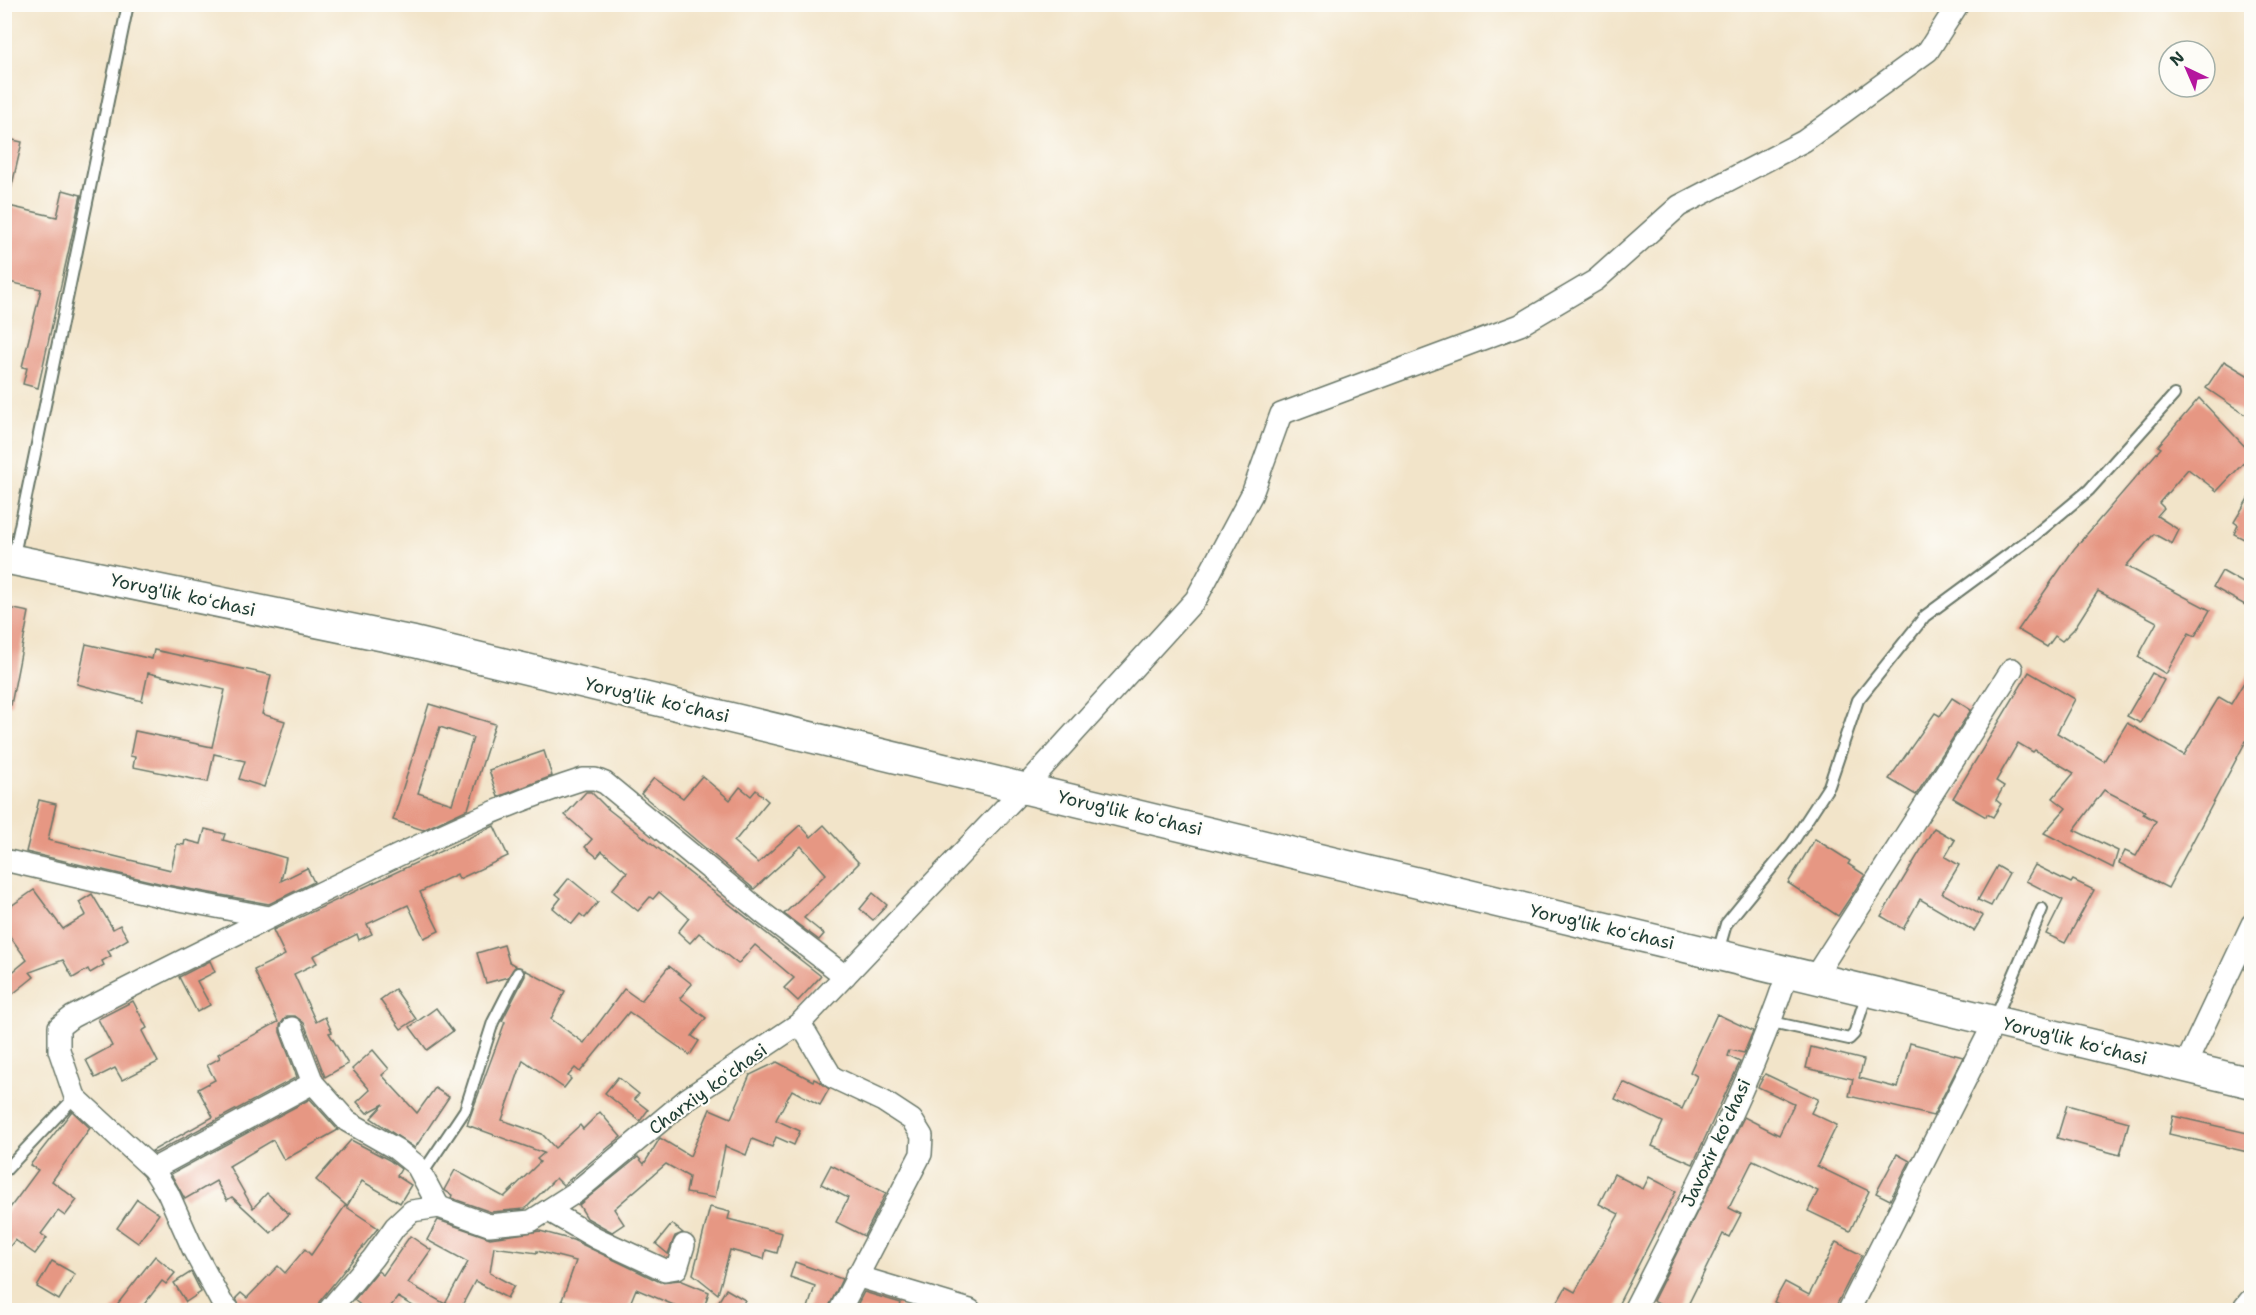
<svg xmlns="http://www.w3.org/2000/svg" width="2256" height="1315" viewBox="0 0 2256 1315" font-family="'Shantell Sans',sans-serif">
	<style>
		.building { fill: #e69783; fill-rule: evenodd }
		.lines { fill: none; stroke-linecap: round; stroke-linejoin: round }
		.service-casing { stroke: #697768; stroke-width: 14 }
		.minor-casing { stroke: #697768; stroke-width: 24 }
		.secondary-casing { stroke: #697768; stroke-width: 33 }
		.service { stroke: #fff; stroke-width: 10 }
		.minor { stroke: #fff; stroke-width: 21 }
		.secondary { stroke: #fff; stroke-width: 30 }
		.labels { text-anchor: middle; stroke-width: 4.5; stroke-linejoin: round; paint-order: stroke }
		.street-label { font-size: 18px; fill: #1f3d34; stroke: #fdfcf7 }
	</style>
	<rect width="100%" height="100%" fill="#fdfcf7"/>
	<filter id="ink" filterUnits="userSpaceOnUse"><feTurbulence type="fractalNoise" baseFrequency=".0167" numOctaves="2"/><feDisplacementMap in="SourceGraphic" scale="12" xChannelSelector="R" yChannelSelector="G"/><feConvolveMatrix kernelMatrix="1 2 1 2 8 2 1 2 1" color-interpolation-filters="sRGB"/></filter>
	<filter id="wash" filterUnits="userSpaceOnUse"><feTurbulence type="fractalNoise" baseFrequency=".008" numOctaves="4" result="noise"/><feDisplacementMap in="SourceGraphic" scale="24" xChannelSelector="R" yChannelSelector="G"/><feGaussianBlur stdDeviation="1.35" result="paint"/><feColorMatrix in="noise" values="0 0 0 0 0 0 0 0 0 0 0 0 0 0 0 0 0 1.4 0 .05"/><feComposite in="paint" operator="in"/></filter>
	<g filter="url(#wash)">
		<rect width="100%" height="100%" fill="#f2e4c9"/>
		<g id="blocks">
			<g class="building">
				<path d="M4,138L22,142L10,194L4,193Z"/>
				<path d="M63,190L81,195L38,388L23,384L27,368L22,367L41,289L4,281V205L57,217Z"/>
				<path d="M2224,361L2252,378V419L2206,388Z"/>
				<path d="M2199,398L2252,454L2217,491L2188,469L2159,503L2164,508L2157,516L2179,530L2172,544L2154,534L2126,566L2210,610L2195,636L2189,633L2166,674L2138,657L2157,622L2098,591L2074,629L2062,641L2055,636L2047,647L2018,630L2074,549L2161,448L2158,446Z"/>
				<path d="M2252,492V543L2234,534L2238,525L2234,522Z"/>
				<path d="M2222,571L2252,588V609L2213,587Z"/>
				<path d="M4,607L29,612L11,705L4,704Z"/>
				<path d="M86,644L152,659L154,650L271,675L262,714L285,721L264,787L239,779L245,761L214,754L208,782L133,767L135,757L130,756L135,731L212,747L225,690L148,673L142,701L77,684Z"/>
				<path d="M2252,669V744L2246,741L2168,888L2119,863L2125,851L2136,856L2156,821L2143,814L2145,811L2104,790L2074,830L2118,851L2113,868L2044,833L2066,808L2053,798L2074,773L2035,750L2033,752L2018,743L1996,781L2004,786L1996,800L2001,804L1993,817L1987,814L1986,817L1953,798L2029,672L2075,699L2057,733L2104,761L2127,723L2184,755L2219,697L2231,704Z"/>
				<path d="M2152,673L2164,680L2140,723L2127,716Z"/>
				<path d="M1952,698L1971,710L1916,795L1889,779L1935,713L1940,716Z"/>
				<path d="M429,704L495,724L468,809L423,830L393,820ZM440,727L473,738L452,804L418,793Z"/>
				<path d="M544,751L552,776L498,797L489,770Z"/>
				<path d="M702,776L730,800L740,787L751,796L756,790L768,801L734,842L758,863L800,825L811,837L824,825L859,863L804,918L824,934L819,940L784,914L826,874L801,846L754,889L641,794L654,778L683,798Z"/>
				<path d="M586,792H591L608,809L821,976L798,1001L784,988L794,978L755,945L738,964L699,933L690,943L678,932L689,918L659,892L653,899L650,897L638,911L612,890L627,872L602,851L597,857L585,847L592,839L565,815Z"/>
				<path d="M39,800L56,804L48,840L171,870L177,844L184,845L185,840L201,844L205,829L225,834L223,840L286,858L281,881L307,868L314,882L269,904L167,885L26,852Z"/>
				<path d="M494,826L508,856L459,879L457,874L420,892L439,931L424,938L408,905L367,924L372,934L359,940L357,934L313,956L317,963L294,974L316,1022L325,1017L332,1032L329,1033L348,1064L325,1077L304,1023L295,1016H287L280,1025V1032L297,1077L155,1153L152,1151L213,1117L198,1089L215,1080L207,1065L220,1058L218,1054L278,1022L254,970L285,955L273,930Z"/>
				<path d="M1934,828L1955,840L1945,857L1959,865L1942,893L1983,916L1974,931L1920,899L1903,929L1881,916Z"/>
				<path d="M1815,839L1850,861L1848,864L1865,875L1838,916L1788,883Z"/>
				<path d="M2035,865L2071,883L2073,880L2094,890L2065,943L2046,934L2063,900L2026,881Z"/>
				<path d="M1997,866L2009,873L1991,906L1978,900Z"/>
				<path d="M569,878L598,902L585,918L580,914L572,924L553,908L561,898L556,894Z"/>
				<path d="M34,890L63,929L86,915L79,902L92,894L113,929L120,925L128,939L108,951L111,956L102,961L104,965L90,973L88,969L73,978L63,960L30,972L34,977L4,1001V979L27,960L4,928V911Z"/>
				<path d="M873,893L887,905L873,920L860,909Z"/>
				<path d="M504,945L509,962L516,966L508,977L486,983L477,953Z"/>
				<path d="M210,961L215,972L197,981L210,1005L197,1012L179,977Z"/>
				<path d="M669,966L692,984L680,998L706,1018L692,1036L699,1041L690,1055L629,1012L580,1072L575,1068L568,1076L571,1079L564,1088L523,1060L502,1120L542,1134L555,1148L580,1125L583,1129L600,1112L621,1137L563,1185L556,1178L525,1209L491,1212L451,1198L452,1195L444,1190L455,1170L504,1197L540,1162L537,1159L544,1153L467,1125L505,1022L502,1021L525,976V970L565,991L551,1019L584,1043L624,989L641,1001Z"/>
				<path d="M395,989L416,1019L401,1029L380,1000Z"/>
				<path d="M133,1001L147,1028L142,1031L158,1062L122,1080L115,1068L95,1078L86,1060L112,1046L98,1019Z"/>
				<path d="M436,1008L453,1031L427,1050L410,1027Z"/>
				<path d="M1717,1014L1753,1031L1744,1053L1730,1050L1728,1056L1740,1062L1693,1164L1652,1146L1663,1122L1615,1099L1623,1082L1682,1109L1697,1076L1690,1072Z"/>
				<path d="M1910,1043L1963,1057L1933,1116L1849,1096L1853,1079L1806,1068L1811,1047L1864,1060L1859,1078L1898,1088Z"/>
				<path d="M373,1050L389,1069L382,1075L417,1113L435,1088L449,1097L415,1148L371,1118L384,1104L367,1113L357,1102L370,1090L352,1069Z"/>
				<path d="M777,1062L813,1081L814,1079L820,1082L829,1089L820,1105L792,1090L776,1120L800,1131L794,1145L776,1137L772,1147L752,1139L746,1155L725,1146L715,1198L686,1193L689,1177L666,1164L614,1209L624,1224L612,1232L587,1218L579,1205L638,1157L644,1164L660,1138L690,1156L710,1109L731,1118L750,1075Z"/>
				<path d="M1765,1074L1818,1099L1811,1113L1837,1125L1817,1166L1869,1191L1850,1231L1808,1211L1818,1191L1753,1160L1729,1208L1741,1214L1729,1237L1723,1234L1685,1311H1672L1653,1301L1744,1117L1779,1135L1794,1104L1758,1087Z"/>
				<path d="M618,1077L639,1094L634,1099L648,1110L640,1121L605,1093Z"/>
				<path d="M310,1099L338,1130L284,1160L273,1140L229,1166L253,1208L267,1193L289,1214L271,1233L232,1197L227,1200L216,1181L185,1199L171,1174Z"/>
				<path d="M2067,1105L2129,1122L2120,1155L2057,1138Z"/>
				<path d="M72,1111L90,1128L52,1181L77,1200L65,1216L58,1211L41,1234L47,1238L35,1254L15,1240L4,1254V1216L38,1170L30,1165Z"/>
				<path d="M2173,1116L2252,1134V1153L2169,1134Z"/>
				<path d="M351,1140L389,1160L401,1169L397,1176L411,1185L400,1203L362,1181L347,1206L316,1180Z"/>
				<path d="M1897,1154L1910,1161L1890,1200L1876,1193Z"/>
				<path d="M831,1165L886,1193L864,1236L836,1222L848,1198L821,1184Z"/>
				<path d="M1614,1174L1643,1189L1649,1177L1676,1191L1615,1311H1571L1557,1303L1566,1287L1575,1292L1619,1214L1599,1204Z"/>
				<path d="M137,1199L159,1214L138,1243L117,1228Z"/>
				<path d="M345,1206L378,1228L319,1302L317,1311H241L236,1298L241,1293L247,1298L278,1266L285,1273L305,1249L311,1255Z"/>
				<path d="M710,1207L730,1212L728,1219L782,1233L777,1253L766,1250L764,1259L730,1250L718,1294L693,1274Z"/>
				<path d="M438,1220L490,1238L540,1231L573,1240L660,1282L680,1280L709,1292L703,1311H675L676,1306L636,1289L627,1311H589L562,1300L576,1261L537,1251V1253L494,1247L490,1273L514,1286L507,1298L475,1281L459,1311H421L398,1297L387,1311H368L354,1300L378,1271L383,1275L410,1236L431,1250L408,1283L445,1304L468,1262L427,1240Z"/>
				<path d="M672,1224L683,1233L675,1236L668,1254L656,1244Z"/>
				<path d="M1836,1242L1862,1255L1835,1308L1836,1311H1792L1774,1302L1785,1282L1809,1295Z"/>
				<path d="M155,1256L175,1273L166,1284L162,1281L139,1311H112Z"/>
				<path d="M52,1261L75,1274L59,1300L37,1287Z"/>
				<path d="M795,1262L842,1279L827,1311H807L815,1286L790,1277Z"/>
				<path d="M191,1272L201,1292L186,1302L174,1283Z"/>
				<path d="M726,1289L745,1300L739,1311H729L717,1304Z"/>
				<path d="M864,1292L901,1303L899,1311H854Z"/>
			</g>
		</g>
	</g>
	<g filter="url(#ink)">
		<use href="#blocks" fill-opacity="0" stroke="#697768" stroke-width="1.5"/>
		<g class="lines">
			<g class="service-casing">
				<g id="service">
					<path d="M13,560L128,4"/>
					<path d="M1718,952L1726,924L1792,843L1829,786L1858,700L1925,616L2035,535L2089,490L2174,395"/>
					<path d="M1995,1019L2042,909"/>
					<path d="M1772,1022L1849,1039L1854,1034L1867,993"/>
					<path d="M6,1170L75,1097"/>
					<path d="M422,1174L465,1110L493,1022L518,973"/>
				</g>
			</g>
			<g class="minor-casing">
				<g id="minor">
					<path d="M4,860L164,897L269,917"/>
					<path d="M1814,978L2012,669"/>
					<path d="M800,1023L832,1077L883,1101L912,1120L922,1136L921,1154L840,1310"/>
					<path d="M292,1028L313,1083L347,1121L396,1149L417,1166L439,1207"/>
					<path d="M2184,1068L2252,924"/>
					<path d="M153,1169L313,1083"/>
					<path d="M549,1211L596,1238L665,1270L677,1268L684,1245"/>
					<path d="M856,1276L970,1310"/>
					<path d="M229,1310L222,1303L193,1249L168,1193L153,1169L75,1097L59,1050V1027L72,1017C164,969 256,924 349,879C425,842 501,805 583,779H595L605,783L764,914L845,976"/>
					<path d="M329,1310L373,1258L395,1227L412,1211L439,1207L489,1225L531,1221L576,1192L687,1099L800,1023L1024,788L1196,599L1252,494L1281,414L1520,325L1596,280L1679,206L1804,141L1928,51L1958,4"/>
					<path d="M1634,1310C1690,1200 1749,1089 1788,972"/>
					<path d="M1849,1310L1995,1021"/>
				</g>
			</g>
			<g class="secondary-casing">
				<g id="secondary">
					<path d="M4,558L414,642L2252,1083"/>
					<path d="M2248,1310L2252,1305"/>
				</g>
			</g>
			<use href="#service" class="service"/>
			<use href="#minor" class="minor"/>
			<use href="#secondary" class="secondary"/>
		</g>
	</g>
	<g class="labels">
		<g class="street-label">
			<text transform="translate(183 595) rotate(12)" y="6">Yorug'lik koʻchasi</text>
			<text transform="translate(657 700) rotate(13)" y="6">Yorug'lik koʻchasi</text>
			<text transform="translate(1130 813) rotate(13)" y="6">Yorug'lik koʻchasi</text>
			<text transform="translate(1602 927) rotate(13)" y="6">Yorug'lik koʻchasi</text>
			<text transform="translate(2075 1041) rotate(14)" y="6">Yorug'lik koʻchasi</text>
			<text transform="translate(708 1089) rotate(-36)" y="6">Charxiy koʻchasi</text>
			<text transform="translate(1716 1143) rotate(-65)" y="6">Javoxir koʻchasi</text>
		</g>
	</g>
	<rect width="2256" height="1315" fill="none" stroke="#fdfcf7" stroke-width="24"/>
	<g transform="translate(2187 69) rotate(316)"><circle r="28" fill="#fdfcf7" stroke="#a4b0a9" stroke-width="1.5"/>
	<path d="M0-4.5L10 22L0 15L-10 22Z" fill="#b5179e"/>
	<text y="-9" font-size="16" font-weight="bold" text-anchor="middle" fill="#1f3d34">N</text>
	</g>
</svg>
